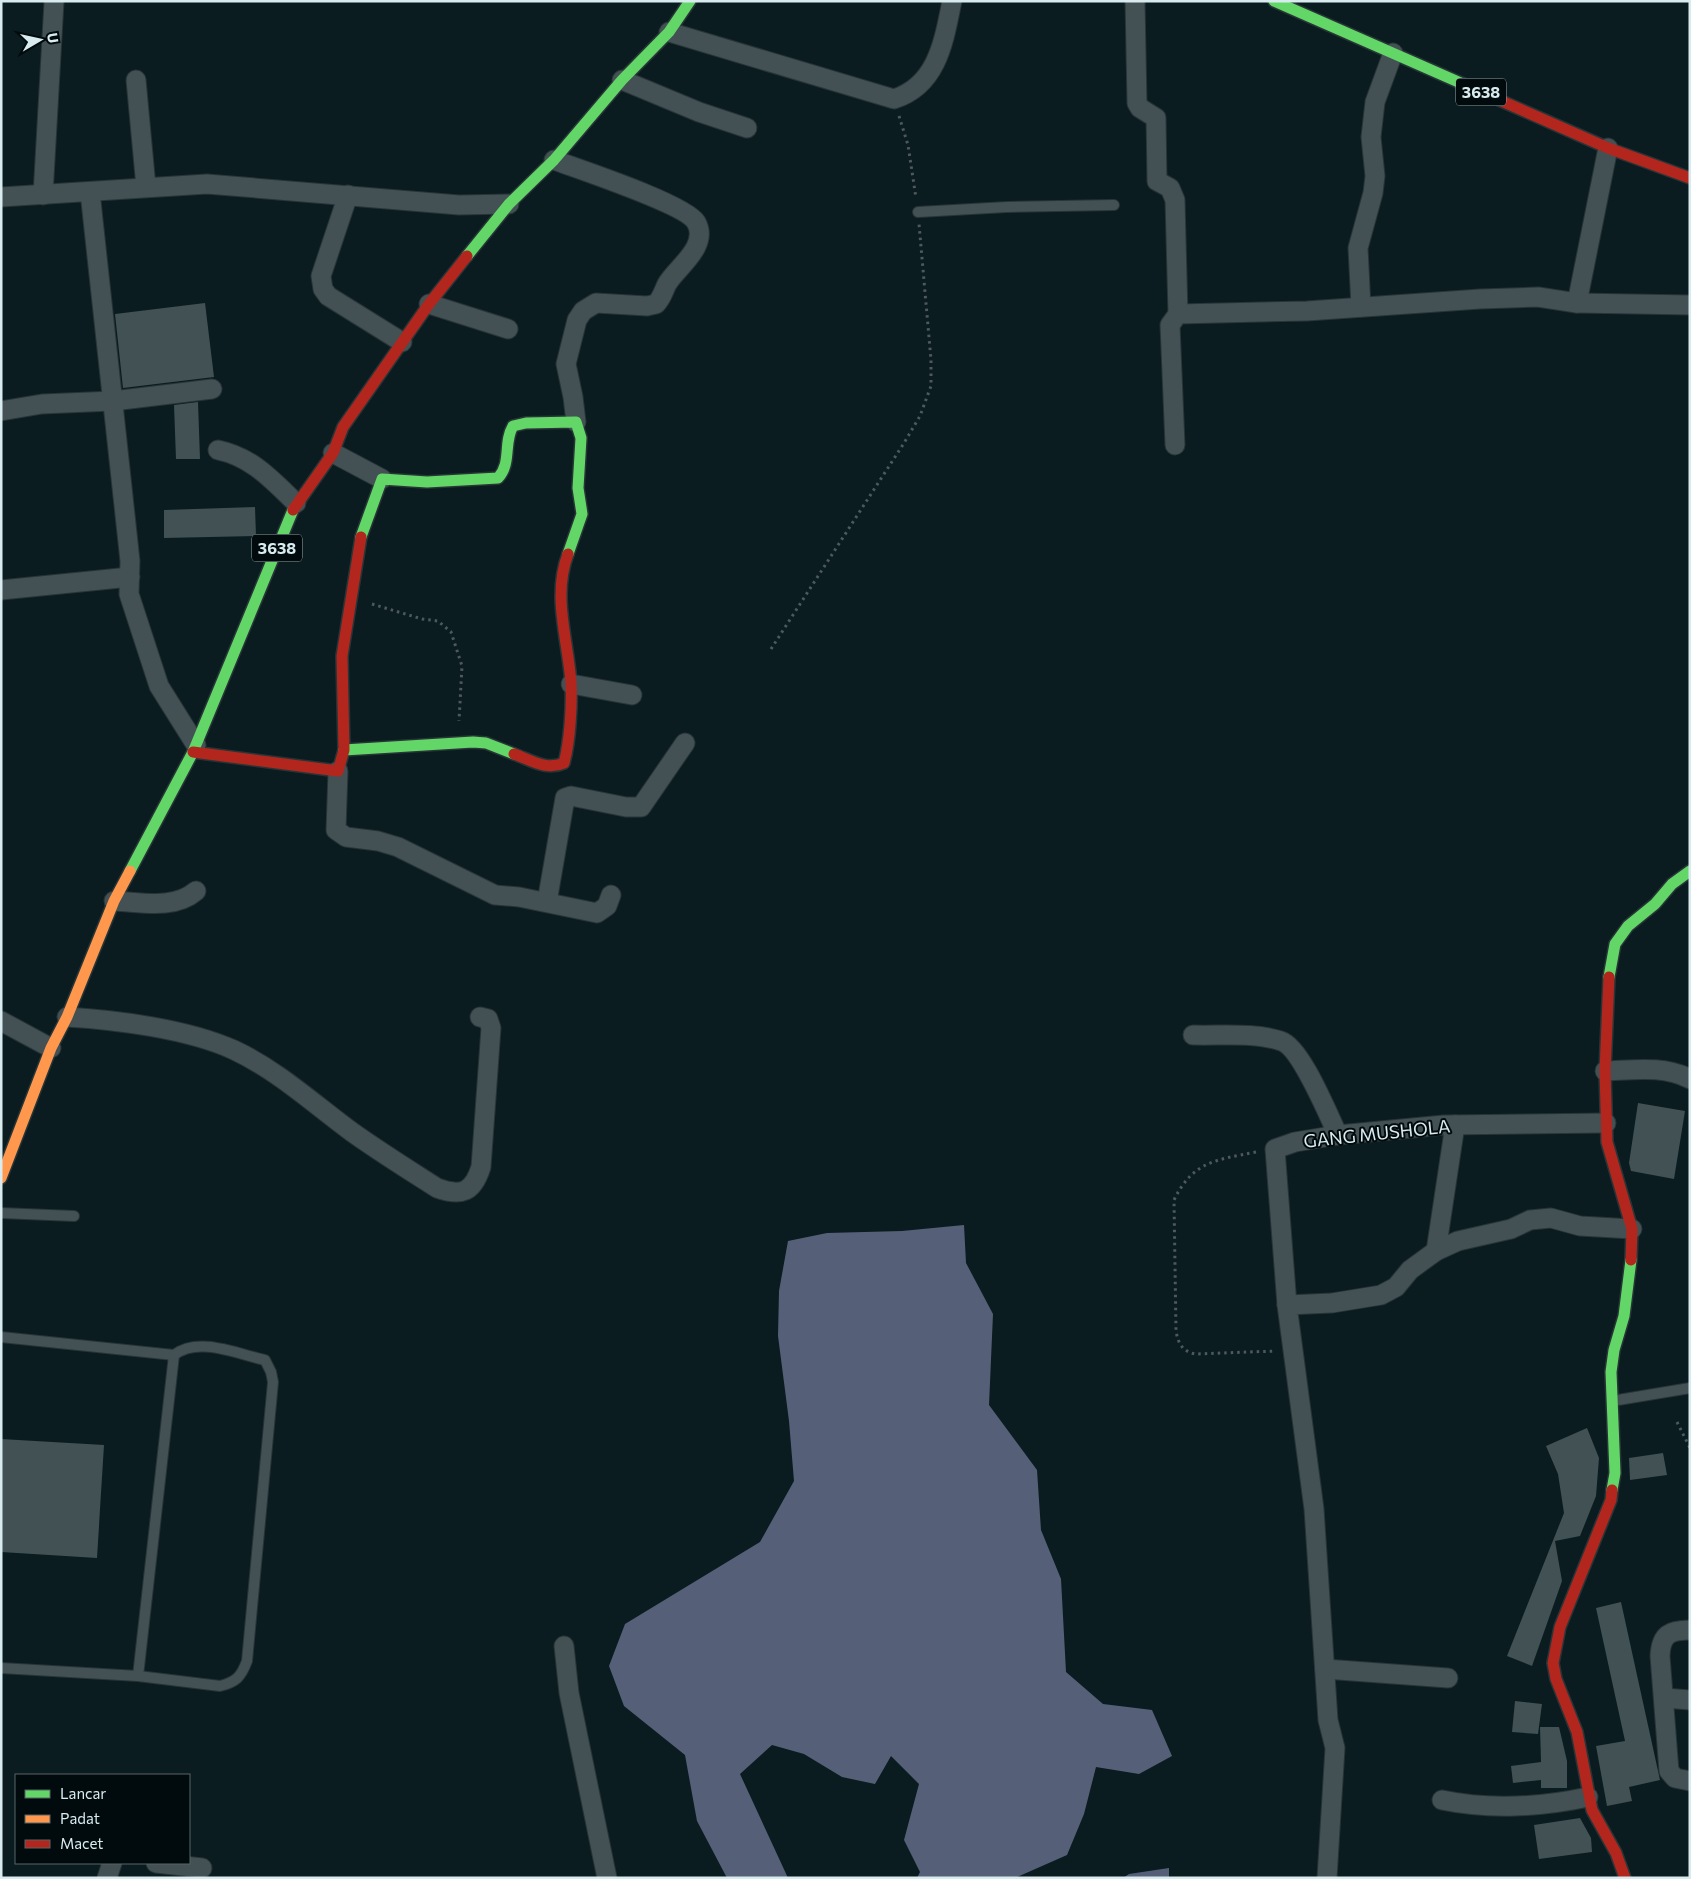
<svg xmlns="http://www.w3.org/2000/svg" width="1691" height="1879" viewBox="0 0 1691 1879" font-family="Commissioner,sans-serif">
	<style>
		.water { fill: #556078 }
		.building { fill: #425153 }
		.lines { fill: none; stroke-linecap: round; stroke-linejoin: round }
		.lane-casing { stroke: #283537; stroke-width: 12 }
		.street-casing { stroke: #283537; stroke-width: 21 }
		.fast-casing { stroke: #283537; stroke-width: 14 }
		.slow-casing { stroke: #283537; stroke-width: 14 }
		.jam-casing { stroke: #283537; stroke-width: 14 }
		.path { stroke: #4d595c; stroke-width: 3; stroke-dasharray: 2.5 4; stroke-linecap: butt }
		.lane { stroke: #445154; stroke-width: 10 }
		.street { stroke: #445154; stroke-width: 19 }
		.fast { stroke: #63d668; stroke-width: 11 }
		.slow { stroke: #ff974d; stroke-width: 11 }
		.jam { stroke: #b3261e; stroke-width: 11 }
		.labels { text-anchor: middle; stroke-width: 4; stroke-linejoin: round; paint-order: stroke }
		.shield { fill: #010a0d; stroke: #98a8ab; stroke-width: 1 }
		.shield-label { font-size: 16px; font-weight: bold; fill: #d8ebef }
		.street-label { font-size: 18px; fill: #d8ebef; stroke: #010a0d }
	</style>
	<rect width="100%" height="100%" fill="#0a1c20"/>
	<g class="water">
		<path d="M964,1225L966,1263L993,1314L989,1405L1037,1470L1041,1530L1061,1579L1066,1672L1103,1704L1152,1710L1172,1756L1139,1774L1096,1767L1084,1814L1067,1855L1015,1878H917L920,1872L904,1840L919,1784L891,1756L875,1784L842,1777L804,1754L772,1745L740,1774L788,1878H727L697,1821L685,1755L624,1706L609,1666L625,1624L760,1542L794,1481L789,1421L778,1336L779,1291L788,1241L827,1233L902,1231Z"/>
		<path d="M1169,1868V1878H1123L1129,1874Z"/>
	</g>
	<g class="building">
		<path d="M205,303L214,377L123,388L115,314Z"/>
		<path d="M198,402L200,459H176L174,405Z"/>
		<path d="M255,507L256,536L164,538V510Z"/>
		<path d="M1638,1103L1685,1111L1674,1179L1631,1171L1629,1163Z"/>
		<path d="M1587,1428L1599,1458L1596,1496L1580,1536L1555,1541L1562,1581L1532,1666L1507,1656L1564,1513L1558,1474L1546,1446Z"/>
		<path d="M1,1439L104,1445L97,1558L1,1552Z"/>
		<path d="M1663,1453L1667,1475L1630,1480L1629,1458Z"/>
		<path d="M1621,1602L1660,1780L1629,1787L1632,1801L1607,1806L1596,1746L1625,1741L1596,1608Z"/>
		<path d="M1515,1701L1542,1704L1538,1734L1512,1732Z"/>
		<path d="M1540,1727H1559L1567,1761V1788H1541V1780L1513,1783L1511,1766L1541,1762Z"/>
		<path d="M1580,1818L1591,1838L1592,1852L1539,1859L1534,1825Z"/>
	</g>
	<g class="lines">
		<g class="lane-casing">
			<g id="lane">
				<path d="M918,212L1007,207L1114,205"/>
				<path d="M1,1213L74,1216"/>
				<path d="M1,1337L174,1355L138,1676L1,1668"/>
				<path d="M1612,1401L1690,1388"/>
				<path d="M138,1676L220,1686C236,1682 241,1677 247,1661L273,1382L271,1372L265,1360C237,1354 199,1336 174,1355"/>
			</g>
		</g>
		<g class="street-casing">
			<g id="street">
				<path d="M1135,1L1137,103L1140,108L1156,118L1157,181L1170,188L1175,200L1178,314"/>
				<path d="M669,32L894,99C938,85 944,40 952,1"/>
				<path d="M136,80L146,187"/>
				<path d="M622,80L699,112L747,128"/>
				<path d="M554,160C578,169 685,204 696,222C710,246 676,268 667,284C663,292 662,298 656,304L647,306L596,303L583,311L577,320L566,364L573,397L576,422"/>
				<path d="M90,192L130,561L129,594L159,686L196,745"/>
				<path d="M43,195L54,2"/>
				<path d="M348,195L321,276L323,289L328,296L402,342"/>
				<path d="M1,197L207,184L459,205L509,204"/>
				<path d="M1577,303L1608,148"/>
				<path d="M429,304L508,329"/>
				<path d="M1361,307L1358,248L1373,193L1375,176L1371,137L1375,102L1393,53"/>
				<path d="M1,411L42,404L113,401L212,389"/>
				<path d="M1175,445L1170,325L1178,314L1307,311L1480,299L1538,297L1577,303L1690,305"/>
				<path d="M218,450C252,457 272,480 296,503"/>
				<path d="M333,453L382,479"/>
				<path d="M1,590L130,577"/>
				<path d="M571,684L632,695"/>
				<path d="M338,771L336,830L346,837L378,841L398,847L495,895L519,897L597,913L607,906L611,895"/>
				<path d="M114,901C141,902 174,910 196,891"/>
				<path d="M547,902L565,798L571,796L626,807H641L685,743"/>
				<path d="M67,1017C117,1020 188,1029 234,1050C277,1070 314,1104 352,1132C380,1152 409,1170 437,1188C462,1197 473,1192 481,1167L491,1028L488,1019L480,1017"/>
				<path d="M1,1021L51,1048"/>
				<path d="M1193,1035C1220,1036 1254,1032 1281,1041C1301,1047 1328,1115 1338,1135"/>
				<path d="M1605,1071C1633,1070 1664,1065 1690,1079"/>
				<path d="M1436,1251L1455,1125"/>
				<path d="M1287,1305L1275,1149L1295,1142L1338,1135L1444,1125L1606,1123"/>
				<path d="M1690,1630C1670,1630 1661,1634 1660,1656L1669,1771L1675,1778L1690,1781"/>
				<path d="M564,1646L569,1693L607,1878"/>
				<path d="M1325,1669L1448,1678"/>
				<path d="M1664,1698L1690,1700"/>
				<path d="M1442,1800C1489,1810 1542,1807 1588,1797"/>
				<path d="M156,1863L202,1868"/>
				<path d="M107,1878L112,1863"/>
				<path d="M1327,1878L1335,1748L1328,1720L1314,1509L1287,1305L1332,1303L1381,1295L1396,1287L1410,1270L1436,1251L1458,1241L1511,1229L1530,1220L1551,1218L1580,1226L1632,1229"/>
			</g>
		</g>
		<g class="fast-casing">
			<g id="fast">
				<path d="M1274,1L1463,84"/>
				<path d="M467,256L509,204L554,160L622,80L669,32L690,1"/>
				<path d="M361,537L382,479L427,482L498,478C512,463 503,443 513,426L526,423L576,422L581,438L578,488L582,514L568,554"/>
				<path d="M344,750L473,742L486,743L514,754"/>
				<path d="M130,871L193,752L293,510"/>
				<path d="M1609,977L1615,944L1628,926L1655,904L1672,884L1690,871"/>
				<path d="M1612,1490L1615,1473L1611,1372L1614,1350L1624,1316L1631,1260"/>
			</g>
		</g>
		<g class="slow-casing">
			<path id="slow" d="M1,1178L51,1048L67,1017L114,901L130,871"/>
		</g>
		<g class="jam-casing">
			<g id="jam">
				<path d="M1463,84L1608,148L1690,178"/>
				<path d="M293,510L333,453L343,427L429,304L467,256"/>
				<path d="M193,752L338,771L344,750L342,656L361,537"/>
				<path d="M514,754C531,760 546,771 564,763C570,741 572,706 571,683C568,640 552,596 568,554"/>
				<path d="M1609,977L1605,1071L1607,1142L1632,1229L1631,1260"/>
				<path d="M1612,1490L1611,1500L1560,1627L1553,1663L1556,1679L1577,1732L1592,1810L1616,1853L1625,1878"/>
			</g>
		</g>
		<g class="path">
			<path d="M899,116L908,145L916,198"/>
			<path d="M372,604L422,619L438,621L451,632L462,666L459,721"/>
			<path d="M771,649L904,443L920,416L931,386V360L919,224"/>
			<path d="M1256,1152C1216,1160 1193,1161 1174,1200L1176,1331C1178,1343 1182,1351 1195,1354L1276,1351"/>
			<path d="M1677,1422L1690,1448"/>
		</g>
		<use href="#lane" class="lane"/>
		<use href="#street" class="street"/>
		<use href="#fast" class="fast"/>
		<use href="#slow" class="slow"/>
		<use href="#jam" class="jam"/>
	</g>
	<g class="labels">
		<g class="shield">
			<rect x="1456" y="78.5" width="50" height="27" rx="4"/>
			<rect x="252" y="534.5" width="50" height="27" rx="4"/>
		</g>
		<g class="shield-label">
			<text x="1481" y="98">3638</text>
			<text x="277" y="554">3638</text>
		</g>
		<g class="street-label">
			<text transform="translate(1377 1134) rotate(-6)" y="6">GANG MUSHOLA</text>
		</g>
	</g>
	<rect width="1691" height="1879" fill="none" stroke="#d8ebef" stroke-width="5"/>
	<rect x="15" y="1774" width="175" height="90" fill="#010a0d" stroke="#576467"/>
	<rect x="25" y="1790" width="25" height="8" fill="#63d668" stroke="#576467"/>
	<text x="60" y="1799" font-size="15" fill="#d8ebef">Lancar</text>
	<rect x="25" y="1815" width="25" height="8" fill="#ff974d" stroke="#576467"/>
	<text x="60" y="1824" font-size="15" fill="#d8ebef">Padat</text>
	<rect x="25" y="1840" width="25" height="8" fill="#b3261e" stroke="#576467"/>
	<text x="60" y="1849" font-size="15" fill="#d8ebef">Macet</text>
	<g transform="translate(40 40) rotate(81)" stroke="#010a0d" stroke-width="4" paint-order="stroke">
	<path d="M0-4L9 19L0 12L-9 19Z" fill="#d8ebef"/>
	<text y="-8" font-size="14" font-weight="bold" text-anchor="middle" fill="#d8ebef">U</text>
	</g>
</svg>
